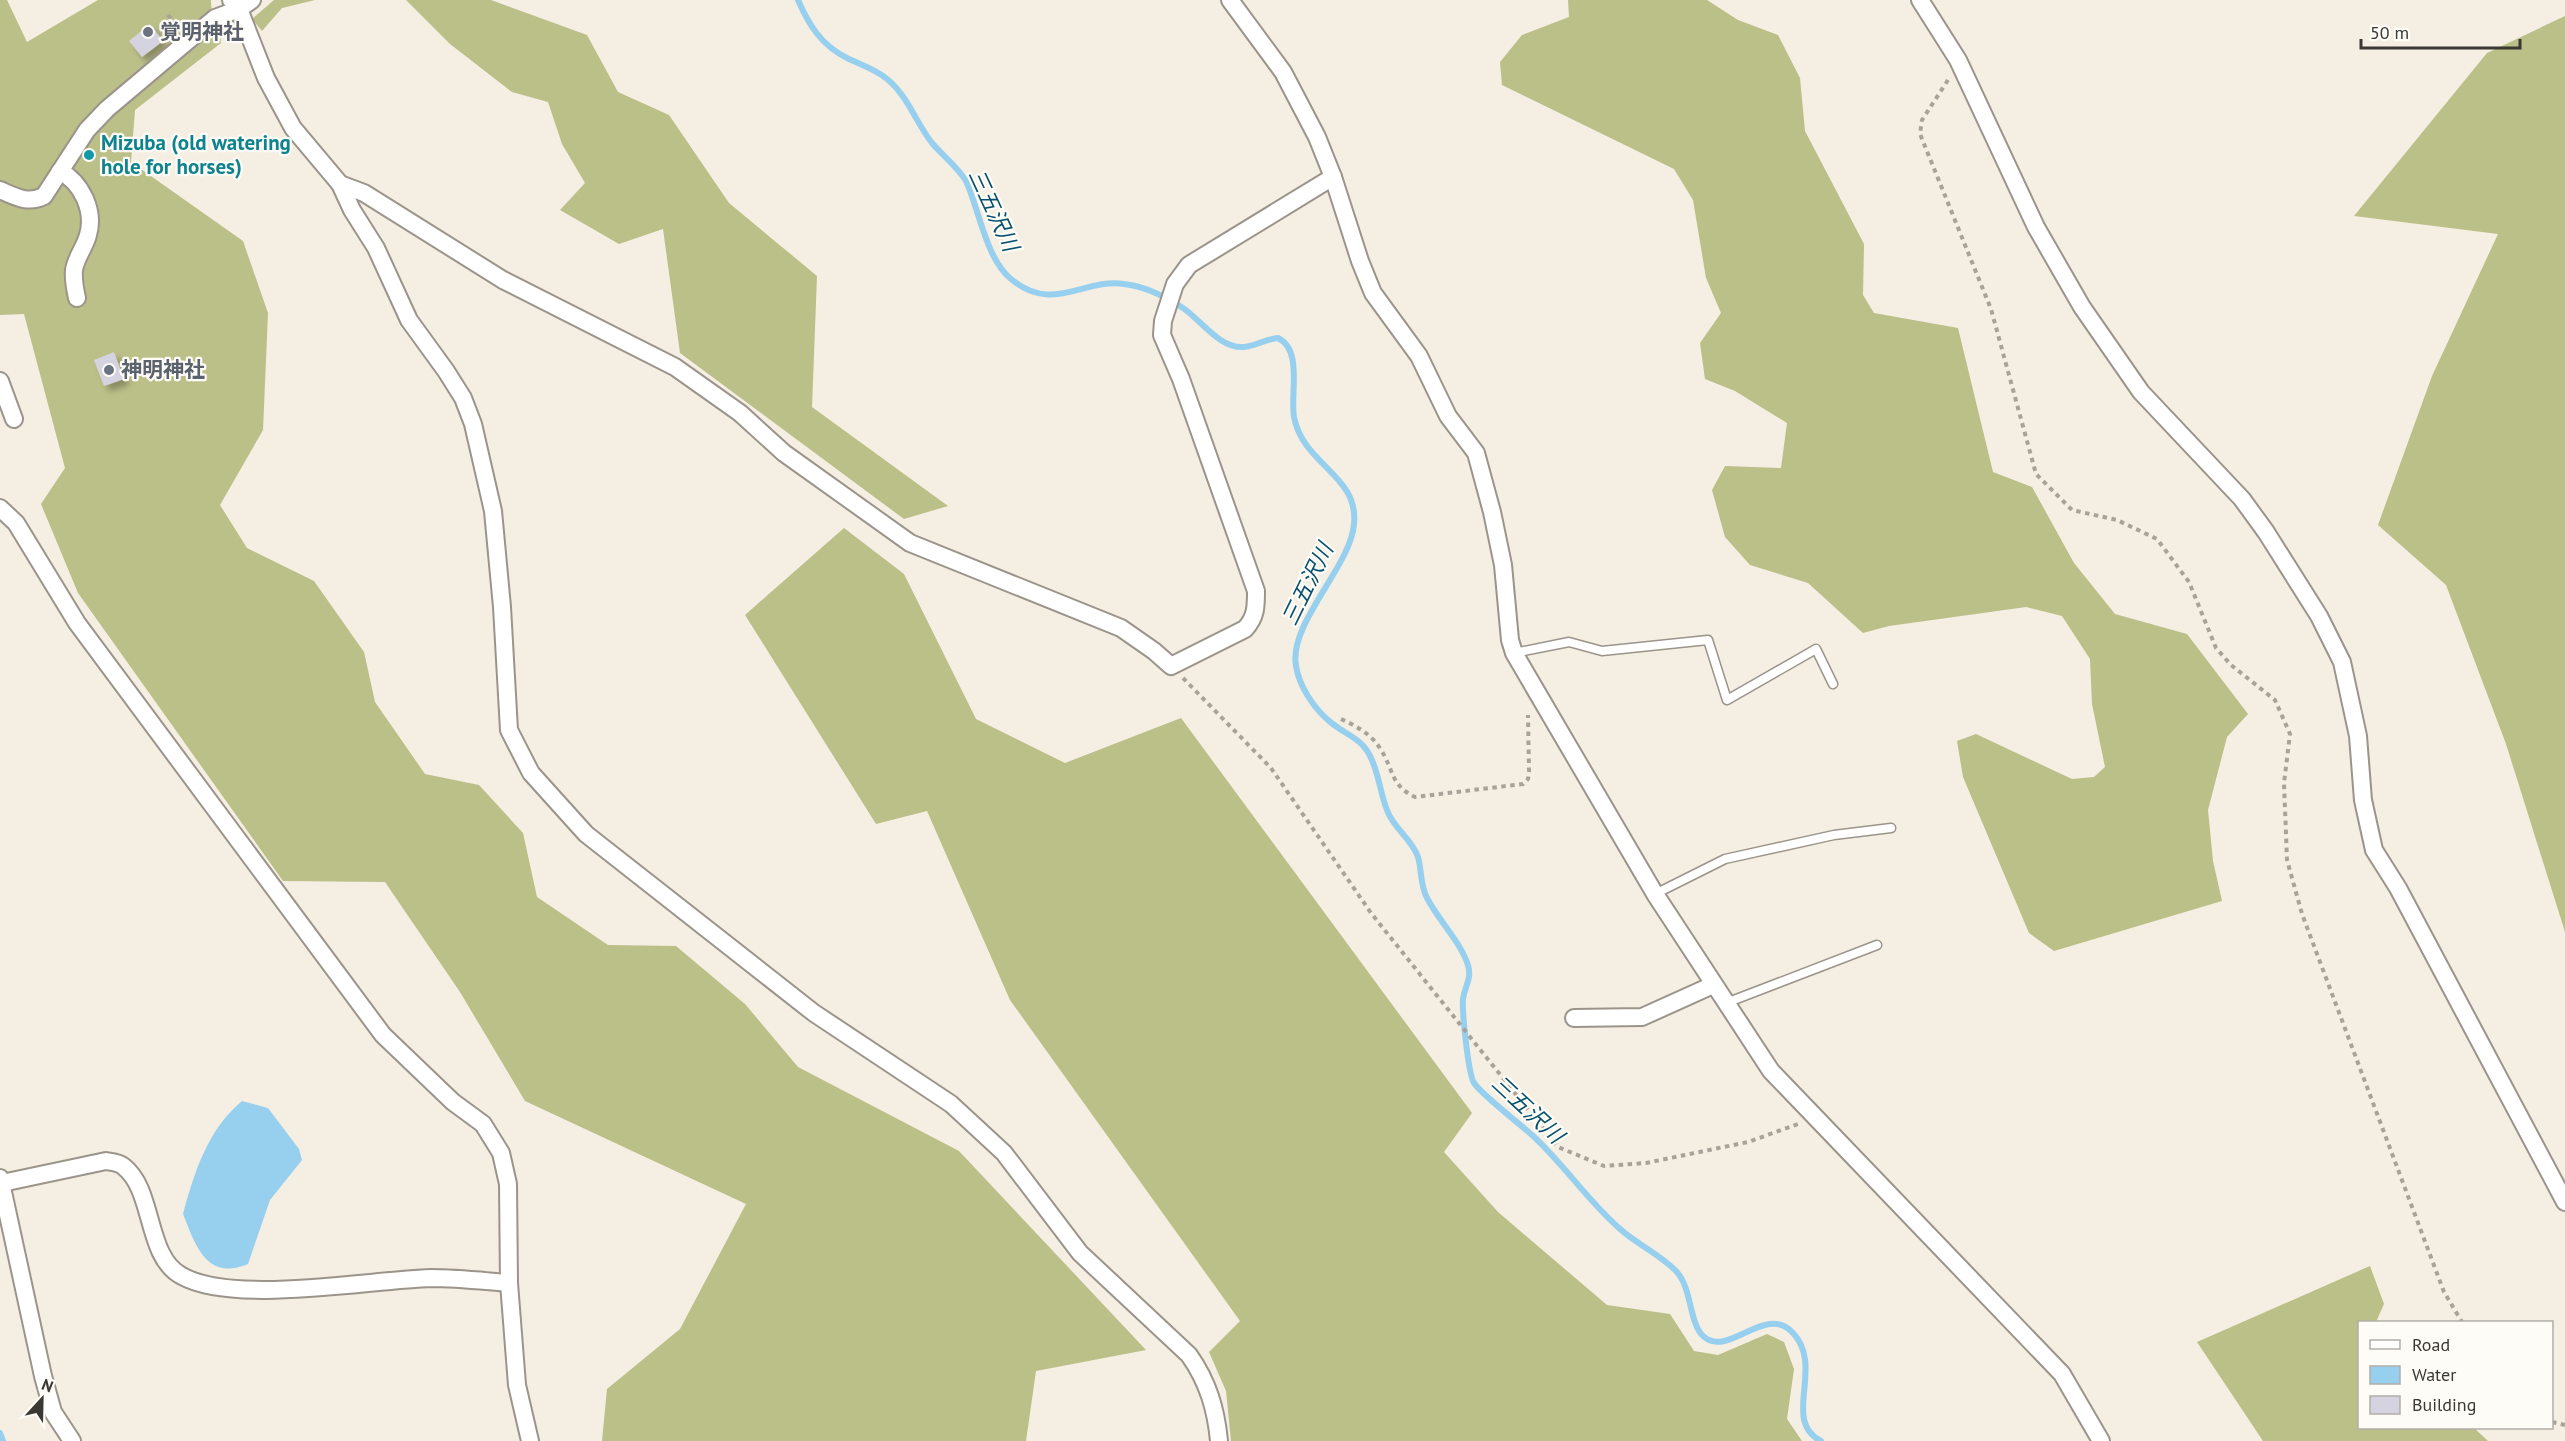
<svg xmlns="http://www.w3.org/2000/svg" width="2565" height="1441" viewBox="0 0 2565 1441" font-family="'PT Sans','Noto Sans JP',sans-serif">
	<style>
		.forest { fill: #bbbf88 }
		.water { fill: #97cfef }
		.lines { fill: none; stroke-linecap: round; stroke-linejoin: round }
		.stream { stroke: #97cfef; stroke-width: 6 }
		.building { fill: #d6d3e0; filter: url(#shadow) }
		.service-casing { stroke: #9b948a; stroke-width: 11 }
		.minor-casing { stroke: #9b948a; stroke-width: 20 }
		.path { stroke: #a8a39a; stroke-width: 4; stroke-dasharray: 4.5 4.5; stroke-linecap: butt }
		.service { stroke: #fff; stroke-width: 8 }
		.minor { stroke: #fff; stroke-width: 16 }
		.worship-dot { fill: #6b7280; stroke: #fefcf7; stroke-width: 2 }
		.culture-dot { fill: #0f9aa8; stroke: #fefcf7; stroke-width: 2 }
		.labels { text-anchor: middle; stroke-width: 4.5; stroke-linejoin: round; paint-order: stroke }
		.worship-label { font-size: 21px; font-weight: bold; fill: #5b616d; stroke: #fefcf7; text-anchor: start }
		.culture-label { font-size: 21px; font-weight: bold; fill: #0d838f; stroke: #fefcf7; text-anchor: start }
		.water-label { font-size: 22px; font-style: italic; fill: #075170; stroke: #fefcf7 }
	</style>
	<defs>
		<filter id="shadow"><feDropShadow dx="5.5" dy="5.5" stdDeviation="3" flood-color="#0004"/></filter>
	</defs>
	<rect width="100%" height="100%" fill="#f5eee2"/>
	<g class="forest">
		<path d="M0,0H7L27,42L98,0H211C210,14 220,28 221,43L135,110L131,162L243,241L268,313L263,430L220,505L247,548L314,581L364,652L375,702L425,774L479,785L523,833L537,897L608,945L676,946L745,1004L798,1067L959,1151L1146,1350L1036,1371L1026,1441H602L607,1389L680,1329L746,1204L525,1101L460,992L385,882L283,881L78,593L41,504L65,468L24,314L0,315Z"/>
		<path d="M274,0H315L282,8L262,31L252,19Z"/>
		<path d="M406,0H491L587,35L618,92L669,115L729,203L817,276L812,407L948,506L904,519L680,353L663,229L619,244L560,210L585,183L562,144L548,102L512,92L450,44Z"/>
		<path d="M1568,0H1707L1738,20L1778,35L1800,78L1805,131L1864,244L1863,295L1874,313L1958,328L1993,472L2032,487L2074,563L2115,614L2187,634L2248,714L2227,737L2208,810L2213,861L2222,901L2054,951L2029,933L1963,777L1957,741L1976,734L2072,779L2094,777L2105,767L2092,704L2090,659L2062,616L2026,607L1889,626L1863,633L1808,583L1750,565L1725,537L1712,490L1725,466L1781,468L1787,423L1735,391L1705,379L1700,343L1721,313L1706,278L1693,200L1674,169L1502,85L1500,62L1522,35L1569,17Z"/>
		<path d="M2565,16V932L2506,744L2446,585L2378,525L2432,376L2498,234L2354,216L2487,53Z"/>
		<path d="M844,528L904,574L976,719L1065,763L1181,718L1472,1113L1444,1152L1498,1212L1607,1305L1670,1314L1694,1351L1718,1355L1767,1334L1784,1342L1794,1369L1787,1419L1802,1441H1231L1226,1391L1209,1352L1240,1321L1010,1000L927,811L876,824L745,615Z"/>
		<path d="M2370,1266L2384,1304L2376,1322H2360V1428H2474L2488,1441H2263L2197,1342Z"/>
	</g>
	<path class="water" d="M242,1101L268,1108L299,1149L302,1160L270,1200L248,1264C207,1281 196,1247 183,1214C194,1173 208,1129 242,1101Z"/>
	<g class="lines">
		<g class="stream">
			<path d="M798,0C809,25 821,45 847,58C861,65 875,69 887,79C908,96 916,123 932,143C943,156 957,166 966,181C979,209 986,259 1011,279C1053,314 1083,278 1124,284C1144,286 1166,297 1183,308C1201,320 1219,348 1243,347C1254,347 1265,339 1278,338C1303,350 1290,394 1294,417C1303,465 1359,475 1354,524C1351,566 1288,624 1296,666C1299,686 1314,708 1328,720C1343,734 1361,737 1370,756C1379,773 1380,793 1387,810C1393,828 1412,839 1418,857C1422,871 1420,885 1427,898C1439,921 1460,941 1468,965C1472,979 1465,985 1463,999C1462,1011 1468,1073 1474,1083C1482,1095 1519,1123 1532,1135C1563,1163 1587,1200 1619,1228C1636,1244 1660,1254 1676,1271C1692,1288 1689,1321 1702,1335C1727,1361 1765,1302 1793,1333C1825,1367 1781,1421 1821,1441"/>
			<path d="M0,1433L3,1441"/>
		</g>
	</g>
	<g class="building">
		<path d="M150,24L163,41L142,57L129,41Z"/>
		<path d="M114,352L124,379L104,386L94,360Z"/>
	</g>
	<g class="lines">
		<g class="service-casing">
			<g id="service">
				<path d="M1514,653L1569,642L1602,651L1708,640L1727,700L1816,649L1833,684"/>
				<path d="M1655,894L1725,859L1834,835L1891,828"/>
				<path d="M1726,1003L1877,945"/>
			</g>
		</g>
		<g class="minor-casing">
			<g id="minor">
				<path d="M231,0L239,9L266,78L293,128L340,184L352,210L376,248L409,320L446,371L463,398L473,424L493,511L502,607L509,730L531,773L586,834L814,1013L951,1104L1004,1153L1080,1253L1189,1355C1208,1382 1216,1409 1219,1441"/>
				<path d="M1230,0L1283,72L1317,137L1333,177L1360,261L1373,293L1419,356L1448,416L1476,453L1492,512L1503,565L1510,640L1514,653L1655,894L1771,1071L2062,1374L2101,1441"/>
				<path d="M1920,0L1958,60L2036,227L2082,307L2141,392L2242,499L2266,532L2319,616L2342,662L2358,736L2363,800L2374,850L2398,888L2565,1202"/>
				<path d="M60,171C82,183 95,211 88,235C85,247 76,257 74,270C73,280 75,289 77,298"/>
				<path d="M340,184L364,193L503,280L675,367L740,413L784,453L910,543L1121,628L1154,651L1171,666L1245,629C1256,617 1256,607 1256,591L1181,379L1162,335L1163,321L1175,284L1189,265L1333,177"/>
				<path d="M0,190C16,197 28,204 44,196L87,130L107,109L215,18L239,9L252,0"/>
				<path d="M0,381L14,419"/>
				<path d="M0,508L16,523L77,623L383,1035L453,1102L483,1124L501,1153L508,1184L509,1283L517,1385L530,1441"/>
				<path d="M1574,1018L1642,1017L1713,985"/>
				<path d="M0,1178L43,1376L53,1412L72,1441"/>
				<path d="M2,1183L106,1161C111,1162 118,1162 123,1166C155,1190 145,1257 182,1276C234,1305 368,1280 431,1278C457,1278 483,1281 509,1283"/>
			</g>
		</g>
		<g class="path">
			<path d="M168,15L177,26"/>
			<path d="M1948,80L1922,120L1920,134L1991,309L2036,474L2072,510L2117,520L2157,539L2189,582L2216,648L2231,665L2275,700L2290,734L2284,783L2287,860L2302,914L2444,1292L2462,1322"/>
			<path d="M1183,678L1271,768L1371,913L1558,1147L1604,1166L1646,1163L1748,1142L1798,1124"/>
			<path d="M1341,719C1356,726 1372,734 1381,750C1394,770 1390,785 1415,797L1523,784L1528,779L1529,771L1528,715"/>
			<path d="M2552,1422L2565,1425"/>
		</g>
		<use href="#service" class="service"/>
		<use href="#minor" class="minor"/>
	</g>
	<g class="worship-dot">
		<circle cx="148" cy="32" r="6"/>
		<circle cx="109" cy="370" r="6"/>
	</g>
	<circle class="culture-dot" cx="89" cy="155" r="6"/>
	<g class="labels">
		<g class="worship-label">
			<text x="160" y="39">覚明神社</text>
			<text x="121" y="377">神明神社</text>
		</g>
		<g class="culture-label">
			<text x="101" y="150">Mizuba (old watering<tspan x="101" dy="24">hole for horses)</tspan></text>
		</g>
		<g class="water-label">
			<text transform="translate(994 210) rotate(65)" y="8">三五沢川</text>
			<text transform="translate(1307 584) rotate(-64)" y="8">三五沢川</text>
			<text transform="translate(1528 1109) rotate(43)" y="8">三五沢川</text>
		</g>
	</g>
	<rect x="2358" y="1321" width="195" height="108" fill="#fefcf7" stroke="#b0aea9" stroke-width="1.5"/>
	<rect x="2370" y="1340" width="30" height="9" fill="#ffffff" stroke="#b0aea9" stroke-width="1.5"/>
	<text x="2412" y="1351" font-size="18" fill="#3b3834">Road</text>
	<rect x="2370" y="1366" width="30" height="18" fill="#97cfef" stroke="#b0aea9" stroke-width="1.5"/>
	<text x="2412" y="1381" font-size="18" fill="#3b3834">Water</text>
	<rect x="2370" y="1396" width="30" height="18" fill="#d6d3e0" stroke="#b0aea9" stroke-width="1.5"/>
	<text x="2412" y="1411" font-size="18" fill="#3b3834">Building</text>
	<g transform="translate(42 1399) rotate(22)" stroke="#fefcf7" stroke-width="4.5" paint-order="stroke">
	<path d="M0-4.5L10 22L0 15L-10 22Z" fill="#3b3834"/>
	<text y="-9" font-size="16" font-weight="bold" text-anchor="middle" fill="#3b3834">N</text>
	</g>
	<path d="M2361 39v9h159v-9" fill="none" stroke="#3b3834" stroke-width="3"/>
	<text x="2370" y="39" font-size="18" fill="#3b3834" stroke="#fefcf7" stroke-width="4.5" paint-order="stroke">50 m</text>
</svg>
